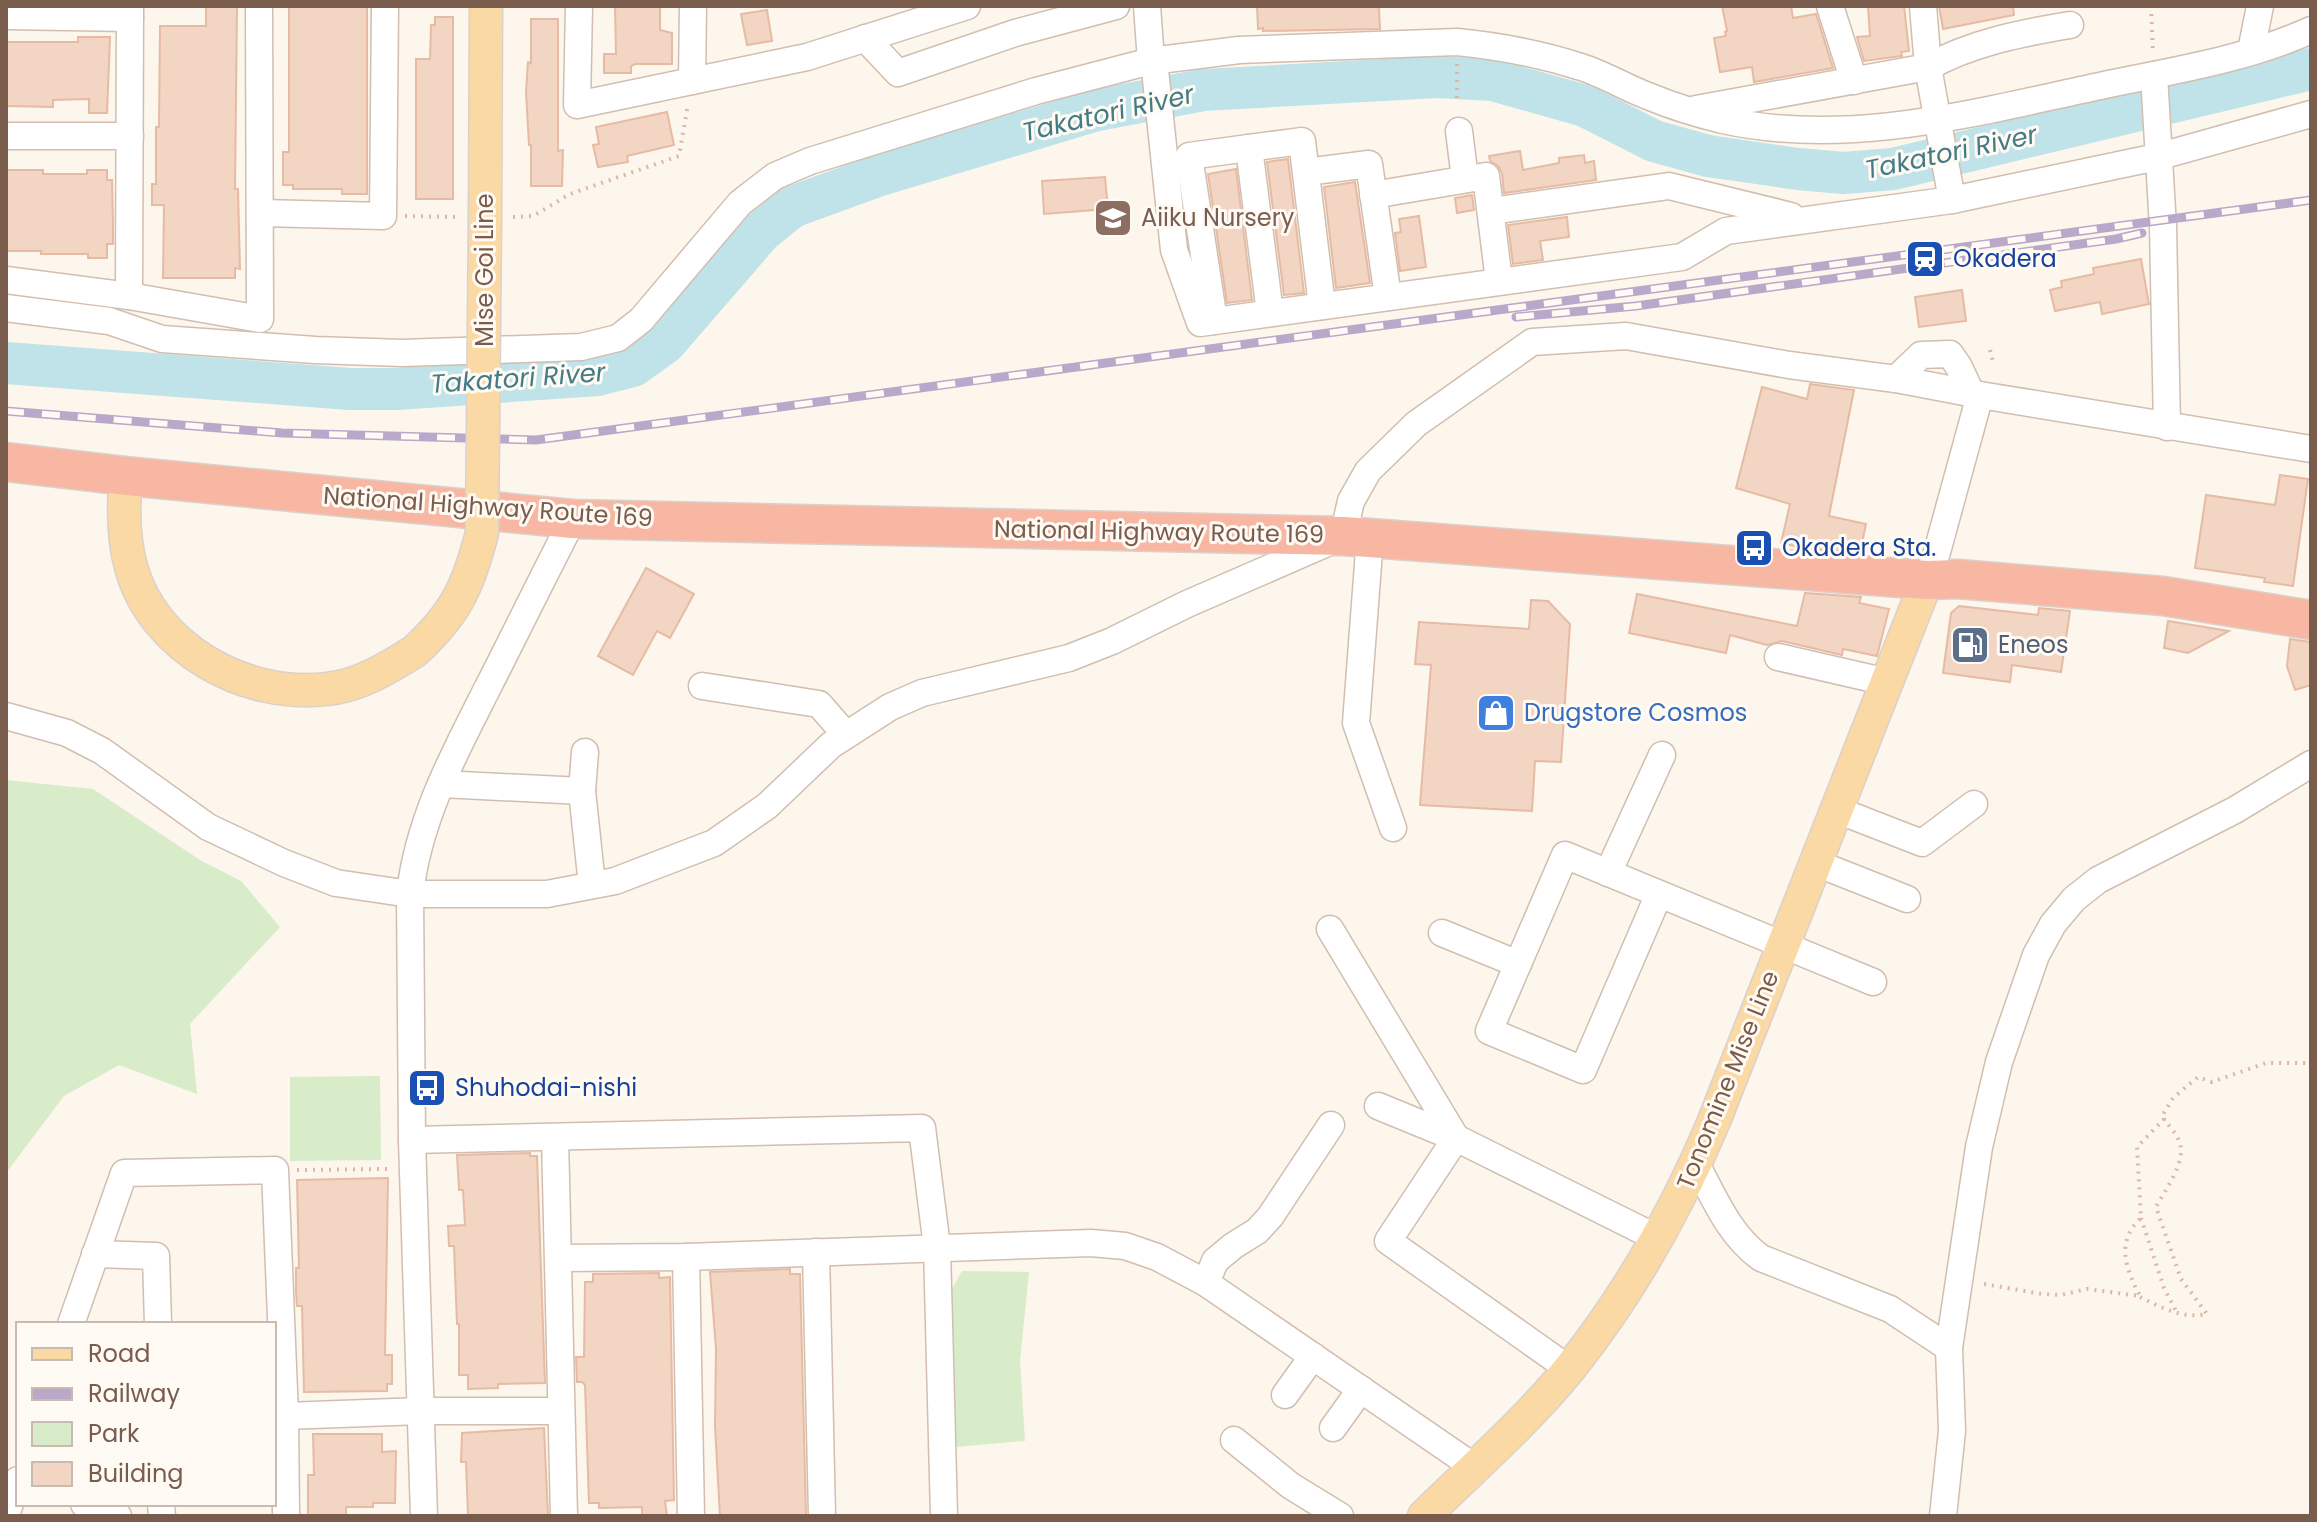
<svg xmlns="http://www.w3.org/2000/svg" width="2317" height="1522" viewBox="0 0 2317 1522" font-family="Poppins,sans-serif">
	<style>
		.green { fill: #d8ecc9 }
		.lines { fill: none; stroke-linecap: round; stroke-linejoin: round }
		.river { stroke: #bfe3e8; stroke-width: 42 }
		.building { fill: #f3d5c3; stroke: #e6bba3; stroke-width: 2 }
		.minor-casing { stroke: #d1beb0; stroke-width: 29 }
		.major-casing { stroke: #dad1cd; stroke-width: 35 }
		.highway-casing { stroke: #dad1cd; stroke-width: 41 }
		.path { stroke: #d9b8a5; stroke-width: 4; stroke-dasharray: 2 6; stroke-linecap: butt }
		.minor { stroke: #fff; stroke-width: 26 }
		.major { stroke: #fbd9a5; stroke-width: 32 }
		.highway { stroke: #f7b7a3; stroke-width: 38 }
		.rail-casing { stroke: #b9a8c9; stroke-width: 9 }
		.rail { stroke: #fffaf3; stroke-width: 6; stroke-dasharray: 18; stroke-linecap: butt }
		.major-bridge-casing { stroke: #dad1cd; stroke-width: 35; stroke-linecap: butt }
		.major-bridge { stroke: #fbd9a5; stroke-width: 32 }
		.labels { text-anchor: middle; stroke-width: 6; stroke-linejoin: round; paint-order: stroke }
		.education-label { font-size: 24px; fill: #785e54; stroke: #fffaf3; text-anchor: start }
		.transit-label { font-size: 24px; fill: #164399; stroke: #fffaf3; text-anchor: start }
		.street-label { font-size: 24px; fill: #7a5c4d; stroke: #fffaf3 }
		.service-label { font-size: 24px; fill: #4e5e75; stroke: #fffaf3; text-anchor: start }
		.shop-label { font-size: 24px; fill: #366cbe; stroke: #fffaf3; text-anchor: start }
		.water-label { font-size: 26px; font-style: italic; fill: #437c86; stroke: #fffaf3 }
	</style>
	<rect width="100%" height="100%" fill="#fdf6ec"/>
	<g class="green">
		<path d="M6,780L93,789L200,860L241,881L280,927L190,1024L197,1094L119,1065L64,1096L6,1173Z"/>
		<path d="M380,1076L381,1160L290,1161V1077Z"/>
		<path d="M962,1271L1029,1272L1020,1361L1025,1441L956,1447L952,1289Z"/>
	</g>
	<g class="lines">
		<path class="river" d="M6,363L350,389H397L598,375L633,366L665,343L761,232L792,207L877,176L1097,110L1203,90L1437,77L1493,80L1585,106L1654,141L1708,156L1798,169L1844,173L1893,169L2311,69"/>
	</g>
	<g class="building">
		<path d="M206,6H237L235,189H238L240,269L235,268V278H163L164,205H152V184H156V127H159L160,26H206Z"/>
		<path d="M289,6H367V194H342V189H293V185H283V152H289Z"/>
		<path d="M615,6H660V30L672,33V64H635L631,66V73H604V54H616Z"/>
		<path d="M1257,6H1373L1379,8L1380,29L1263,31V28L1258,29Z"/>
		<path d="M1722,6H1791L1793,18L1816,14L1833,68L1754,82L1752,67L1720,72L1714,38L1726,36L1725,32L1727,31Z"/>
		<path d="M1868,6H1904L1909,51L1901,52L1902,56L1864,61L1857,37L1870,36Z"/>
		<path d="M1939,6H2013L2014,15L1943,29Z"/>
		<path d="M767,10L772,41L747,45L741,14Z"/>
		<path d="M435,17H453V199H416V59H430L431,25H435Z"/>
		<path d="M531,19H558V151L563,150L562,186H531V145H529L526,92L528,62L531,63Z"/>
		<path d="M78,37H110L107,113H89V99L53,100V107L6,106V42H78Z"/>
		<path d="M667,112L674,145L627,156L628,162L598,167L593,145L599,144L596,127Z"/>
		<path d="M1520,151L1523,170L1559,163V158L1584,155L1585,163L1594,161L1596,180L1504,193L1502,173L1498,166L1490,161L1489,156Z"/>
		<path d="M1288,159L1304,293L1284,295L1267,162Z"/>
		<path d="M1236,169L1252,300L1227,303L1208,174Z"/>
		<path d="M6,170H43V174H87V170H107V180H112L113,222V244H107V258H88V254H41V251H6Z"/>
		<path d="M1105,177L1108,209L1044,214L1042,181Z"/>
		<path d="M1355,182L1370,283L1336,288L1324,187Z"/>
		<path d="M1472,195L1474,210L1457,213L1455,198Z"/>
		<path d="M1419,216L1426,267L1400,271L1395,233L1401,232L1399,219Z"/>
		<path d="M1567,217L1569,237L1540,241L1543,260L1513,264L1508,225Z"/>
		<path d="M2141,259L2149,304L2102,314L2100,302L2055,311L2050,290L2062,287L2061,281L2094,274L2093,268Z"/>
		<path d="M1962,290L1966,321L1919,327L1915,297Z"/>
		<path d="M1810,384L1854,390L1829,516L1866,524L1860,553L1808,549L1781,543L1790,504L1736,488L1762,387L1807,399Z"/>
		<path d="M2280,475L2308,479L2293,586L2264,582L2265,578L2195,568L2206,495L2275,505Z"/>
		<path d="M646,568L694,594L670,638L657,631L633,675L598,656Z"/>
		<path d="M1805,593L1861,597L1859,603L1889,609L1877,656L1843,649L1842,655L1782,641L1767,645L1730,635L1726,653L1629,633L1637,594L1797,626Z"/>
		<path d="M1531,600L1548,601L1570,624L1561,762L1535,761L1532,811L1420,805L1431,665L1415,664L1419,622L1529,629Z"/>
		<path d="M1959,606L2038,615L2039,608L2070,611L2061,672L2012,665L2010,682L1943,673L1951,613Z"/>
		<path d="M2168,621L2229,631L2188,653L2164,648Z"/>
		<path d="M2290,639L2311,642V685L2295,690L2287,666Z"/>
		<path d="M530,1153V1156H537L545,1383L498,1384V1388L468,1389V1375H459V1324H457L454,1246H449L448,1226L465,1225L463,1190H459L457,1155Z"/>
		<path d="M388,1178L385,1355H392V1384H387V1391L304,1392L302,1306H297L296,1291V1268H299L297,1180Z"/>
		<path d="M790,1269V1274H800L806,1516H720L715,1426L716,1349L710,1272Z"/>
		<path d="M659,1273V1278L670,1277L674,1500L665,1501L667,1516H642V1507L599,1508V1503H589L585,1385L582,1382H577L576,1357H584L585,1282H593V1274Z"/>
		<path d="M544,1428L548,1516H468L466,1462H461L462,1433Z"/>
		<path d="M313,1434H382V1452L396,1451L395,1503H373V1507H346V1516H308V1475H314Z"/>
	</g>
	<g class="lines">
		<g class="minor-casing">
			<g id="minor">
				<path d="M579,6L577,105L807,57L967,6"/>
				<path d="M1147,6L1151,61L1155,70L1174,250L1200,323L1682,257L1726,231L1952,200L2157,157L2311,114"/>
				<path d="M1830,6L1854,81"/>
				<path d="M1923,6L1928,67L1952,200"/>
				<path d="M6,16L130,18"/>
				<path d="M865,38L898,73L1015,33L1116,6"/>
				<path d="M2251,51L2260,6"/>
				<path d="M2154,75L2163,227L2167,427"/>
				<path d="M692,81L693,6"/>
				<path d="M1696,109L1928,67C1971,43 2021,33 2070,25"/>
				<path d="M1459,131L1465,179"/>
				<path d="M6,136H130"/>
				<path d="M1249,148L1270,313"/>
				<path d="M1306,172L1369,164L1388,297"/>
				<path d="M1373,195L1486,176L1499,281"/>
				<path d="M1491,211L1669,186L1791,216"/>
				<path d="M261,213L383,216L385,6"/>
				<path d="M6,280L129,296L260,319L259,6"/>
				<path d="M129,296L130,6"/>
				<path d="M6,308L109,321L162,339L315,350L402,353L581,347L618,338L641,320L740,203L775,176L810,161L1036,91L1151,61L1239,50L1457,42C1498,46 1541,54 1581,67C1604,74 1626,88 1648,96C1672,106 1698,114 1723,120C1849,148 1977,112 2100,86C2170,71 2245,60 2311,30"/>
				<path d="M1214,321L1189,156L1302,141L1322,306"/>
				<path d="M1896,379L1921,355L1950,354L1959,367L1971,393"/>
				<path d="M1370,538L1356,723L1393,828"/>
				<path d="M1927,580L1937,552L1980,395"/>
				<path d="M1778,657L1887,682"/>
				<path d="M702,686L819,704L846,735"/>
				<path d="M6,716L67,733L102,751L208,827L284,863L336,883L410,894H547L615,881L714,843L767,806L831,745L890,707L922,693L1069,658L1112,641L1187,604L1343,536L1351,501L1368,471L1416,424L1532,342L1626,336L1789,365L1896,379L1980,395L2311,449"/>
				<path d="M585,752L582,791L592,885"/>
				<path d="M441,784L582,791"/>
				<path d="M1837,810L1922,843L1974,804"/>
				<path d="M1816,863L1907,899"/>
				<path d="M1608,873L1662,755"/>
				<path d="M1659,894L1583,1070L1489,1031L1565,855L1873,982"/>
				<path d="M1330,929L1456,1138L1657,1238"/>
				<path d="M1442,933L1518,964"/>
				<path d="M1378,1106L1456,1138L1388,1241L1569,1369"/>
				<path d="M555,1138L564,1516"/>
				<path d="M412,1140L922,1128L937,1247L944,1516"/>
				<path d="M1696,1164C1715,1199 1729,1235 1761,1258L1890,1309L1949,1348"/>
				<path d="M816,1252L822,1516"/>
				<path d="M95,1254L156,1256L158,1324"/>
				<path d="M686,1257L691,1516"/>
				<path d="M559,1258L686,1257L1091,1243L1125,1246L1157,1257L1206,1283L1474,1467"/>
				<path d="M1206,1283L1215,1261L1233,1246L1257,1231L1270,1217L1331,1125"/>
				<path d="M71,1324L124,1173L275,1170L285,1416L286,1516"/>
				<path d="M1285,1395L1313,1356"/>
				<path d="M285,1416L421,1411H560"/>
				<path d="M1333,1428L1361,1389"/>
				<path d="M1234,1440L1291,1486L1340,1516"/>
				<path d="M84,1504L118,1516"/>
				<path d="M161,1504L162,1516"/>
				<path d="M6,1515L18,1480"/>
				<path d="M424,1516L412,1140L410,894C418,820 454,754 487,689C516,632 544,575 573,519"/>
				<path d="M1943,1516L1952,1431L1949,1348L1979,1147L1999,1062L2036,955L2053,924L2074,899L2098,880L2235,810L2311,764"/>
			</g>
		</g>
		<g class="major-casing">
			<g id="major">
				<path d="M485,217L486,6"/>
				<path d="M126,476C123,506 123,538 131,567C153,648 245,699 327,689C359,686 388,668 415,651"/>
				<path d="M1424,1516C1473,1468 1526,1422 1570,1368C1630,1293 1677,1209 1714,1121L1927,580"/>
			</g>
		</g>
		<g class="highway-casing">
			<path id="highway" d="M6,462L126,476L573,519L1343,536L1927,580L1958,579L2163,596L2311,620"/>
		</g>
		<g class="path">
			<path d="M2151,6L2153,53"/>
			<path d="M1457,64V101"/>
			<path d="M405,216L460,217"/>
			<path d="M513,217L533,216L570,194L679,156L688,104"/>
			<path d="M1990,350L1994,365"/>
			<path d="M297,1170L388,1169"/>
			<path d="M2141,1218L2164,1288L2177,1313"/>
			<path d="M1984,1284L2042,1294L2061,1295L2087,1289L2140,1296C2126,1269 2115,1242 2141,1218L2137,1147L2164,1119L2162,1116L2173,1098L2198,1077L2212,1082L2266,1063H2311"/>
			<path d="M2140,1297C2162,1308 2182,1319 2207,1314L2181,1279L2156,1207C2165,1190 2188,1160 2179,1141C2176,1133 2169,1126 2164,1119"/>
		</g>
		<use href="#minor" class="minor"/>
		<use href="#major" class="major"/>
		<use href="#highway" class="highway"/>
		<g class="rail-casing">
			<g id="rail">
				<path d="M1516,317L1636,306L2116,239L2142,233"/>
				<path d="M6,411L282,433L536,440L2311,200"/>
			</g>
		</g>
		<use href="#rail" class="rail"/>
		<g class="major-bridge-casing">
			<path id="major-bridge" d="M415,651C456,613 468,587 482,533L485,217"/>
		</g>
		<use href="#major-bridge" class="major-bridge"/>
	</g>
	<defs>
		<g id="school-square" transform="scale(2)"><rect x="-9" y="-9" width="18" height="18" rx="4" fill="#8d6e63" stroke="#fffaf3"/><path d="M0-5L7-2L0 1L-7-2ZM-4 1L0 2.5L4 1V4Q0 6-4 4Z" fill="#fff"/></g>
		<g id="station-square" transform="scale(2)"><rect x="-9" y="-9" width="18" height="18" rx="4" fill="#1a4fb4" stroke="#fffaf3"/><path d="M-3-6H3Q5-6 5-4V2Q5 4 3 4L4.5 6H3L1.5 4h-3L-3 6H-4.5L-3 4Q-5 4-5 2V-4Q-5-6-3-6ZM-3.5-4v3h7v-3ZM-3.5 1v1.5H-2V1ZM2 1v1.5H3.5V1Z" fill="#fff"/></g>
		<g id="bus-square" transform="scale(2)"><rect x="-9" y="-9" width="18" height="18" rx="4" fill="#1a4fb4" stroke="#fffaf3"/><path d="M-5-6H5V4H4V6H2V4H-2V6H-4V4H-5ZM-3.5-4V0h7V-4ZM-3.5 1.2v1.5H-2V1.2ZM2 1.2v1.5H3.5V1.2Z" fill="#fff"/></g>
		<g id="fuel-square" transform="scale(2)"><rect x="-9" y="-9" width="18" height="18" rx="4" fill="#5c6f8a" stroke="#fffaf3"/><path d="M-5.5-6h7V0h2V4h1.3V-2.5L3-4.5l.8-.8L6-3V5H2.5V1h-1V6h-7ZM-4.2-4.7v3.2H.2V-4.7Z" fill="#fff"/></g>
		<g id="shop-square" transform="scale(2)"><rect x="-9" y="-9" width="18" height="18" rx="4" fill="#3f7fe0" stroke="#fffaf3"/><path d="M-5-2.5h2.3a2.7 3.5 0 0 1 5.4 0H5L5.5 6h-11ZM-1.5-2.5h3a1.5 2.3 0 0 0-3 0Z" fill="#fff"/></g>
	</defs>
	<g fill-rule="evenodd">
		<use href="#school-square" x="1113" y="218"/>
		<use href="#station-square" x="1925" y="259"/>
		<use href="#bus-square" x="1754" y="548"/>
		<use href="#fuel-square" x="1970" y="645"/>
		<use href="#shop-square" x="1496" y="713"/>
		<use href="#bus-square" x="427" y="1088"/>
	</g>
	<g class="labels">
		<g class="education-label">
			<text x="1141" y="226">Aiiku Nursery</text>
		</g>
		<g class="transit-label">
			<text x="1953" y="267">Okadera</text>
			<text x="1782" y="556">Okadera Sta.</text>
			<text x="455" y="1096">Shuhodai-nishi</text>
		</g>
		<g class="street-label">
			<text transform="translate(485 270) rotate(-90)" y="8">Mise Goi Line</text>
			<text transform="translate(488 507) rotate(4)" y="8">National Highway Route 169</text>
			<text transform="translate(1159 532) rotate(1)" y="8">National Highway Route 169</text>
			<text transform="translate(1728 1080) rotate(-68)" y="8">Tonomine Mise Line</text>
		</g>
		<g class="service-label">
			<text x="1998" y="653">Eneos</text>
		</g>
		<g class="shop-label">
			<text x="1524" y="721">Drugstore Cosmos</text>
		</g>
		<g class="water-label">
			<text transform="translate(1108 113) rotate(-13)" y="9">Takatori River</text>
			<text transform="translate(1951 152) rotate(-12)" y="9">Takatori River</text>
			<text transform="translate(518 378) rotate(-4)" y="9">Takatori River</text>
		</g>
	</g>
	<rect width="2317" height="1522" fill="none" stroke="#7a5c4d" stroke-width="16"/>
	<rect x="16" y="1322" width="260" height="184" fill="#fffaf3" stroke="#cabbb1" stroke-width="2"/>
	<rect x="32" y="1348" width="40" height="12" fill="#fbd9a5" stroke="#cabbb1" stroke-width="2"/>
	<text x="88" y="1362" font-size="24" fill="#7a5c4d">Road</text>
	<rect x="32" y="1388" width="40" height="12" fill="#b9a8c9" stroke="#cabbb1" stroke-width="2"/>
	<text x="88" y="1402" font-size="24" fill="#7a5c4d">Railway</text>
	<rect x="32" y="1422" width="40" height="24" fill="#d8ecc9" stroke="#cabbb1" stroke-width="2"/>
	<text x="88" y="1442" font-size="24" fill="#7a5c4d">Park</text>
	<rect x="32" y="1462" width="40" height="24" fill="#f3d5c3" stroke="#cabbb1" stroke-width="2"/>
	<text x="88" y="1482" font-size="24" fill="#7a5c4d">Building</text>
</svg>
